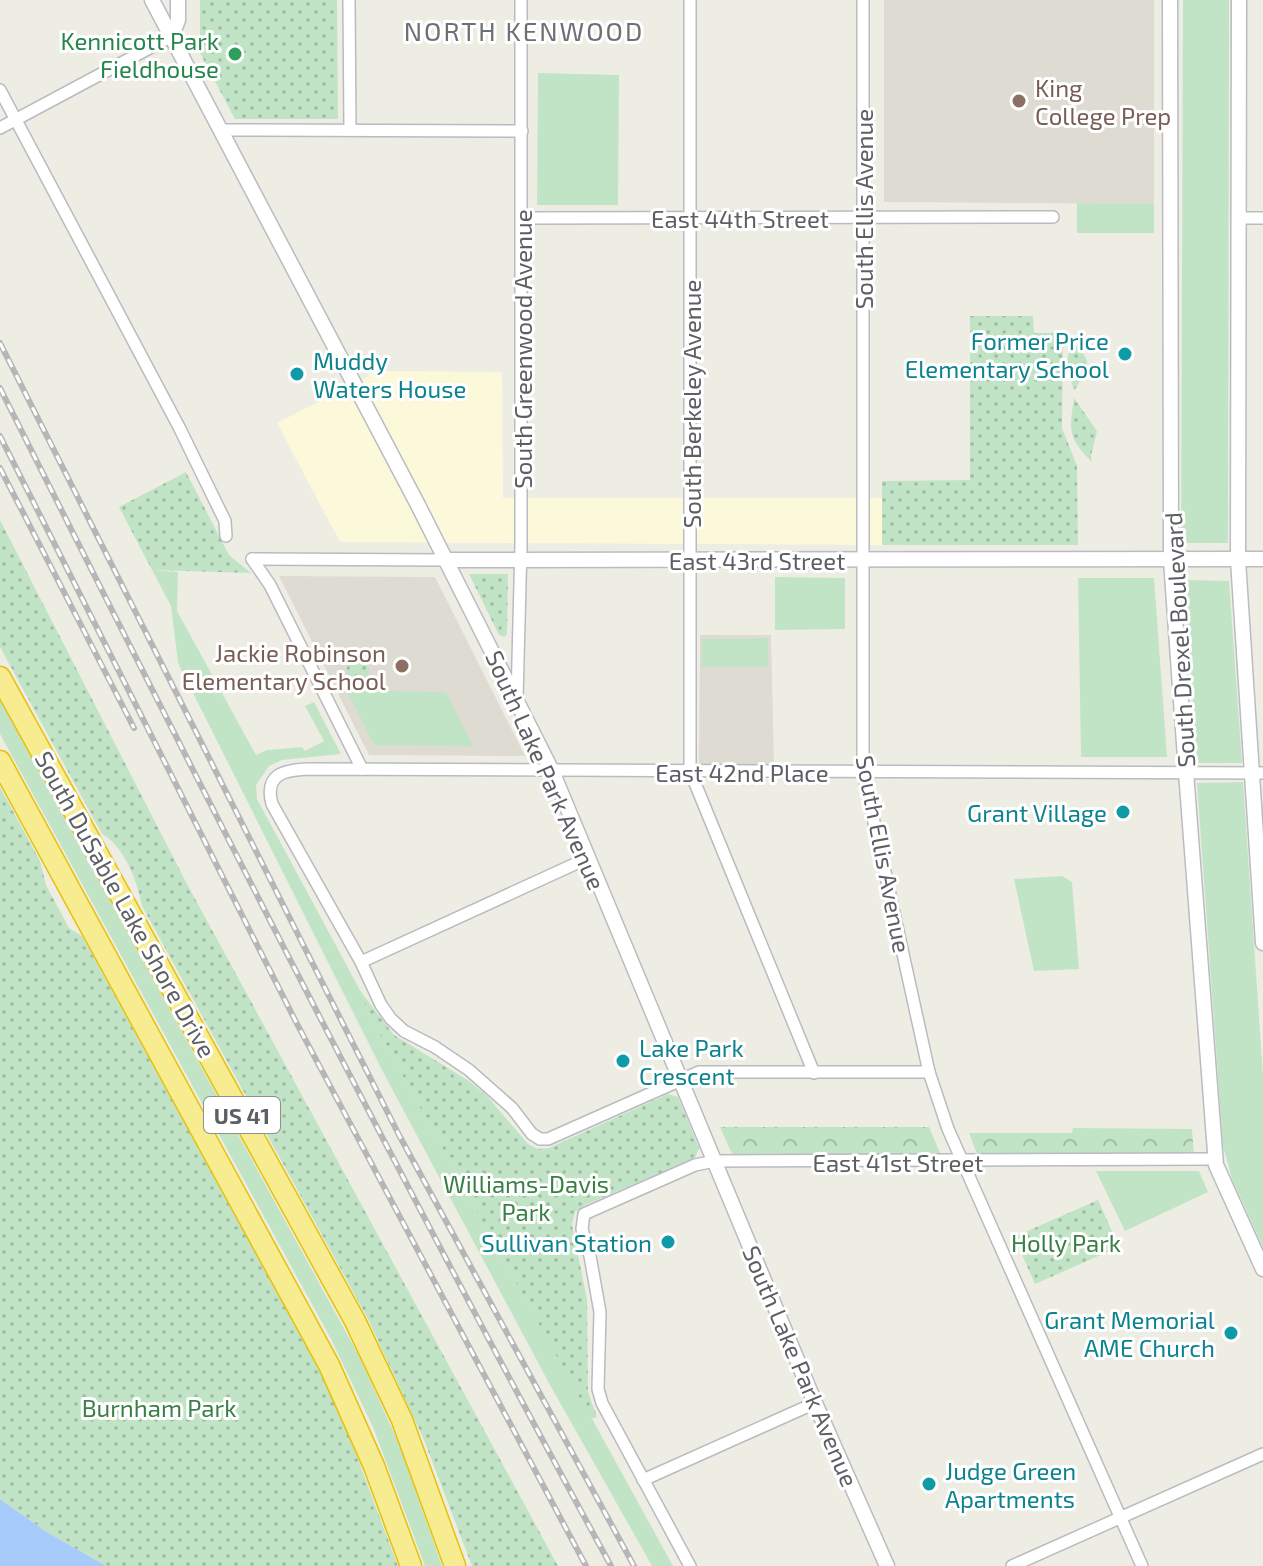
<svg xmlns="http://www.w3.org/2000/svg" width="1263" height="1566" font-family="'Exo 2',sans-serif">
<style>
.commercial{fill:#fcf9db}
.education{fill:#dedcd2}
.grass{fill:#c2e4c6}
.forest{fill:url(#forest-crowns)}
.park{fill:url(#park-dots)}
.water{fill:#a7cbfb}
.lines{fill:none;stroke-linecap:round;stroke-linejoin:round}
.street-casing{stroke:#b9bbc0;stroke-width:14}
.secondary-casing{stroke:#babcc2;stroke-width:17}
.highway-casing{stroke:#e8c00a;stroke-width:23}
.street{stroke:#fff;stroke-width:11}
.secondary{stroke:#fff;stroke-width:14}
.highway{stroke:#f8ec91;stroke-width:20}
.rail-casing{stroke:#b5b6b6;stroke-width:6}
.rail{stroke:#fff;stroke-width:3;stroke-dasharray:9;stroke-linecap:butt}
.leisure-dot{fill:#2e9e5b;stroke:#fff;stroke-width:3}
.education-dot{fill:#8d6e63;stroke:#fff;stroke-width:3}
.culture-dot{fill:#0f9aa8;stroke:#fff;stroke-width:3}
.labels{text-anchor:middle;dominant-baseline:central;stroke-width:6;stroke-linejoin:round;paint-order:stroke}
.shield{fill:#fff;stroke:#8d8f92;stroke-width:2}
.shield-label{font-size:22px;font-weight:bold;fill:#5c5f64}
.leisure-label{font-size:24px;fill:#27864d;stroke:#fff;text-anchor:end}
.education-label{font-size:24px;fill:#785e54;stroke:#fff;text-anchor:start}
.street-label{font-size:24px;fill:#5c5f64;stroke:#fff}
.culture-label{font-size:24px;fill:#0d838f;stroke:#fff;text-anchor:end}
.park-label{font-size:24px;fill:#388044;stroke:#fff}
.neighbourhood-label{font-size:26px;letter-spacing:2px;fill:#6d7076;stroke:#fff}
</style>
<defs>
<pattern id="forest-crowns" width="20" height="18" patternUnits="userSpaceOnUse" patternTransform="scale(2)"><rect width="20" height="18" fill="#c2e4c6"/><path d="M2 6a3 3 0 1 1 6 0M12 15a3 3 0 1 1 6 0" fill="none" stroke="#a1bca4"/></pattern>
<pattern id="park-dots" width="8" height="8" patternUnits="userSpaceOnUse" patternTransform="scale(2)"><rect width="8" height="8" fill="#c2e4c6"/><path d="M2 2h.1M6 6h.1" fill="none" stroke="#a1bca4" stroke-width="1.8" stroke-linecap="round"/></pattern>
</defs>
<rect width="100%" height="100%" fill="#eeede4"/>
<polygon class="commercial" points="368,371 502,372 503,498 882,498 882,545 340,542 277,423 369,376"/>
<g class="education">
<polygon points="884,0 1154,0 1154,204 884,202"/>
<polygon points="279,576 435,577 525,756 369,755"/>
<polygon points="700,635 771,635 774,766 699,765"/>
</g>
<g class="grass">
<polygon points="1183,0 1229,0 1228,543 1181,543"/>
<polygon points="538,73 619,75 618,205 537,205"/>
<polygon points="1077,203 1154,204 1154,233 1077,233"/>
<polygon points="152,570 178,572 177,611 256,755 267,750 302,747 305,751 324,741 305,706 314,702 341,754 282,760 269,766 256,785 257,799 361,992 368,1012 673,1566 652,1566 550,1385 383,1072 178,663 171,606"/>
<polygon points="775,577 845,578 845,629 775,630"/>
<polygon points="1078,578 1154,578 1167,757 1081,757"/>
<polygon points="1185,580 1229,581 1242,763 1197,763"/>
<polygon points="768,638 768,667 702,667 702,639"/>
<polygon points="346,690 446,692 473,746 374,745"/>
<polygon points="0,699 359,1356 399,1444 442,1566 425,1566 373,1427 331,1339 0,734"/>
<polygon points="1243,782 1263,1076 1263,1247 1232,1179 1223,1146 1197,783"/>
<polygon points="1062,876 1072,882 1079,969 1034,971 1014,879"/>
<polygon points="1096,1171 1199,1171 1208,1192 1125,1231"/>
</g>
<g class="forest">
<polygon points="720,1127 929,1127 941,1155 732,1154"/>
<polygon points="1073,1128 1192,1129 1194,1155 977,1154 969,1133 1072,1133"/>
</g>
<g class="park">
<polygon points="200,0 337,0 338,119 235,119 200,53"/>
<polygon points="970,316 1033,316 1034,333 1063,333 1062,428 1077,466 1078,545 882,545 882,481 970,480"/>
<path d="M1074,343c22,22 13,25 0,48 -4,-21 -14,-25 0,-48z"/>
<path d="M1074,398l23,33 -6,25 1,6c-24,-24 -23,-31 -18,-64z"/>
<polygon points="186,472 229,555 251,573 152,570 119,507"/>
<path d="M0,520l187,364 371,682h-86l-48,-126 -56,-121 -226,-413c-5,-25 -17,-59 -40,-72l-102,-187z"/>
<polygon points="469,574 508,574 507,634 504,637 499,635"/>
<polygon points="347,659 369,660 368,687 347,687"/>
<polygon points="0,787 40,861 46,885 69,928 82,936 317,1365 353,1446 398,1566 106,1566 45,1531 0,1499"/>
<polygon points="361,992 394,1035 469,1081 486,1095 528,1144 538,1149 549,1148 668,1094 678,1097 699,1148 695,1158 585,1205 575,1212 572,1225 587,1299 588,1392 597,1417 591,1419 368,1012"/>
<polygon points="1098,1200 1119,1247 1035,1284 1014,1237"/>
</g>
<polygon class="water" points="0,1499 45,1531 106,1566 0,1566"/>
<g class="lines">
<defs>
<g id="street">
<polyline points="349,0 350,130"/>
<polyline points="690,0 690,771 814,1073"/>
<polyline points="863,0 863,772 929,1072 948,1129 1142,1566"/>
<polyline points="0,90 179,427 225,521 226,536"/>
<polyline points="0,128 172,36"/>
<polyline points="222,130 522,131"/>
<polyline points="522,218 1053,217"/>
<polyline points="1240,218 1263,218"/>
<polyline points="252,559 270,585 362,769"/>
<polyline points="252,559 445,560"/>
<polyline points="517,699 521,545 521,0"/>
<polyline points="361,962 588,858"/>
<path d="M929,1072h-230l-151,67h-8l-8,-5 -20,-26 -43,-38 -34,-23 -31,-16 -13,-12 -10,-14 -20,-43 -89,-158c-8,-30 12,-34 36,-35l955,4"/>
<polyline points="643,1480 815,1403"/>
<polyline points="690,1566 602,1403 598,1389 600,1312 590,1256 582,1229 584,1214 695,1165 715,1161 1215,1159"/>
<polyline points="1012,1566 1263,1454"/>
</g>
<g id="secondary">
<polyline points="152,0 418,505 552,771 815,1403 887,1566"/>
<polyline points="1170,0 1171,560 1186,772 1216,1165 1263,1269"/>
<polyline points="1239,0 1238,560 1263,943"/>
<polyline points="172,36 178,20 178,0"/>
<polyline points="445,560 1263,559"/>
</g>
<g id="highway">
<polyline points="0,677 355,1321 402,1420 455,1566"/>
<polyline points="0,761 329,1365 374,1466 411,1566"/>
</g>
</defs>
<use href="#street" class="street-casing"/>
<use href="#secondary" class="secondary-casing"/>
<use href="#highway" class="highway-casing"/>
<use href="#street" class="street"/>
<use href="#secondary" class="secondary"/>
<use href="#highway" class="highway"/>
<defs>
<g id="rail">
<polyline points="0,343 399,1135 634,1566"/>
<path d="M0,388c199,396 399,790 611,1178"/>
<polyline points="0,436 296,1022 586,1566"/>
<polyline points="0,468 134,728"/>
</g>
</defs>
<use href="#rail" class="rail-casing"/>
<use href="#rail" class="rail"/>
</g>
<circle class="leisure-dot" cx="235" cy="54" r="8"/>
<g class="education-dot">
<circle cx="1019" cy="101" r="8"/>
<circle cx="402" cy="666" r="8"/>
</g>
<g class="culture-dot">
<circle cx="1125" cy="354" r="8"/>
<circle cx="297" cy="374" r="8"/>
<circle cx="1123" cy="812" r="8"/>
<circle cx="623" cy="1061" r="8"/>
<circle cx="668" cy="1242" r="8"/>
<circle cx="1231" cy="1333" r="8"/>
<circle cx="929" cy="1484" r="8"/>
</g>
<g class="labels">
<rect class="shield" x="204" y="1097" width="76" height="36" rx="6"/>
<g class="shield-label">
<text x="242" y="1115">US 41</text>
</g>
<g class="leisure-label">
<text x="219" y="40">Kennicott Park<tspan x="219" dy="28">Fieldhouse</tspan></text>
</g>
<g class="education-label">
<text x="1035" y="87">King<tspan x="1035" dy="28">College Prep</tspan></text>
<text x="386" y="652" text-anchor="end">Jackie Robinson<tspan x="386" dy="28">Elementary School</tspan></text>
</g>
<g class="street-label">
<text transform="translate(863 209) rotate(-90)">South Ellis Avenue</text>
<text x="740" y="218">East 44th Street</text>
<text transform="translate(522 349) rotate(-90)">South Greenwood Avenue</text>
<text transform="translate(691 404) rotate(-90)">South Berkeley Avenue</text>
<text x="757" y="560">East 43rd Street</text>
<text transform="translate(1179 640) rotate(-93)">South Drexel Boulevard</text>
<text transform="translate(546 770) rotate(66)">South Lake Park Avenue</text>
<text x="742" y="772">East 42nd Place</text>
<text transform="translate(884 854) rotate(79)">South Ellis Avenue</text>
<text transform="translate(126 904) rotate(61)">South DuSable Lake Shore Drive</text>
<text x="898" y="1162">East 41st Street</text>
<text transform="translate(801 1366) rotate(67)">South Lake Park Avenue</text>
</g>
<g class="culture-label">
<text x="1109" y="340">Former Price<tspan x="1109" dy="28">Elementary School</tspan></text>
<text x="313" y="360" text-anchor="start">Muddy<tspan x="313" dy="28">Waters House</tspan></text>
<text x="1107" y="812">Grant Village</text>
<text x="639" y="1047" text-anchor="start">Lake Park<tspan x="639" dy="28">Crescent</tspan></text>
<text x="652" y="1242">Sullivan Station</text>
<text x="1215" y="1319">Grant Memorial<tspan x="1215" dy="28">AME Church</tspan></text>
<text x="945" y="1470" text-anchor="start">Judge Green<tspan x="945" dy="28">Apartments</tspan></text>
</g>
<g class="park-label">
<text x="526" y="1183">Williams-Davis<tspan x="526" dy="28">Park</tspan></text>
<text x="1066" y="1242">Holly Park</text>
<text x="159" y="1407">Burnham Park</text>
</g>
<g class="neighbourhood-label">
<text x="524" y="30">NORTH KENWOOD</text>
</g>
</g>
</svg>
